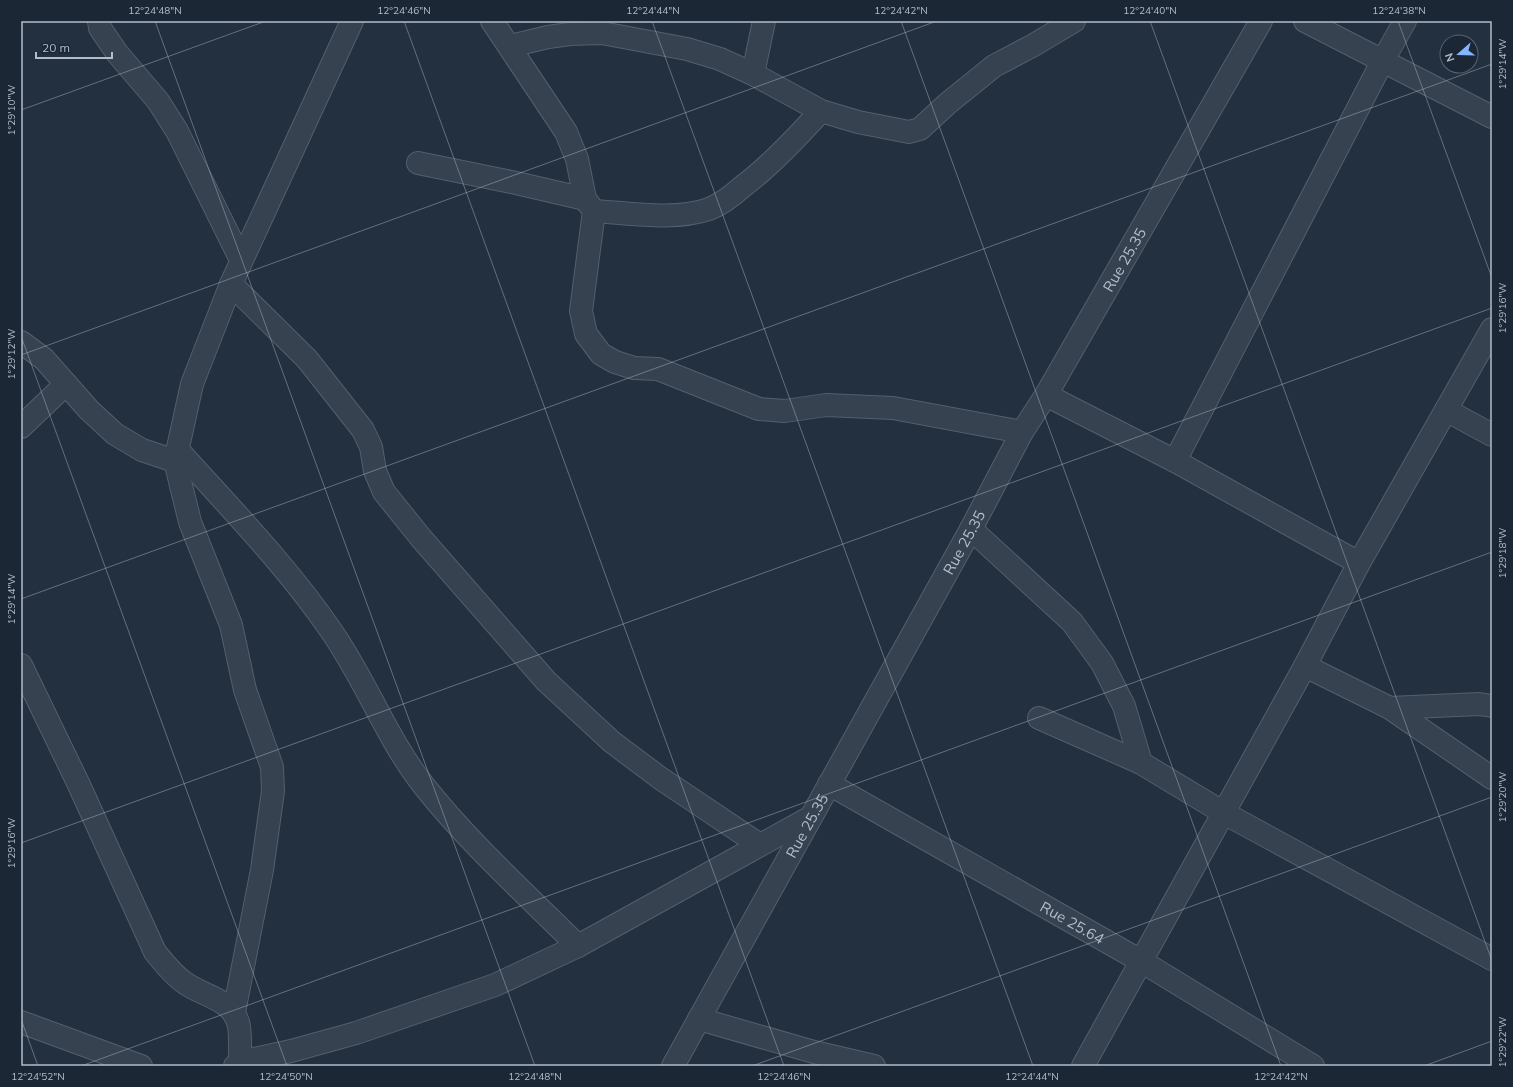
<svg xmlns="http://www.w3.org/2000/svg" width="1513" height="1087" font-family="Mulish,sans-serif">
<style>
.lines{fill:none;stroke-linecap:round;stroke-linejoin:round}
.minor-casing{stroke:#545f6e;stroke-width:24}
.minor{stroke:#364250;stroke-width:22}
.ticks{fill:none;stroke:#b3bccb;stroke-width:1;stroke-opacity:0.45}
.labels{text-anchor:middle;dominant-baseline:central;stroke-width:4;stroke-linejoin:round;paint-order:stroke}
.street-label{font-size:15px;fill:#b3bccb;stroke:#1b2735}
.neatline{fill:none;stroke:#b3bccb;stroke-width:1.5}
.ticks-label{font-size:10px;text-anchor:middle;fill:#b3bccb}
</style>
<rect width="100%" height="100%" fill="#223040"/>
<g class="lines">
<defs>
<g id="minor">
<polyline points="99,21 100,28 117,53 158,101 177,131 241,260"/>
<polyline points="492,21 566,132 577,159 585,199 594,211 581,311 586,334 601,354 615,362 634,368 658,369 759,409 785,411 826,405 893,408 1022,432"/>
<polyline points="1305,21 1492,117"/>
<polyline points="510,46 548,37 570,34 602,33 687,49 720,59 753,74 821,111 858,122 909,132 920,129 947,104 994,66 1032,46 1074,21"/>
<polyline points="753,74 764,21"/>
<polyline points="418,163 516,183 585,199"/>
<path d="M594,211c35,2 81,10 115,-2 13,-5 23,-13 33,-22 29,-22 54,-49 79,-76"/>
<polyline points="231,284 307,359 363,430 371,447 375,471 384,492 421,538 546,681 612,742 660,778 760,845"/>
<polyline points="21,342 44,359 89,410 115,434 142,450 175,461 192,384 231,284 352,21"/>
<polyline points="1046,395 1175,461 1359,563"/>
<polyline points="1446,410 1492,435"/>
<polyline points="21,427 66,384"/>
<path d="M178,450c53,59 109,116 154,182 34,49 55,107 92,154 46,58 102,108 154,160"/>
<polyline points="175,461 190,522 231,625 245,690 272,767 273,791 262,870 234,1012"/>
<polyline points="1175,461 1382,62 1405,21"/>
<polyline points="971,529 1072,622 1102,663 1124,706 1141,763"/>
<path d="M21,665l58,120 76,167c9,11 18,23 30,31 18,13 46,16 53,39 3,9 2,30 2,40l2,4"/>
<polyline points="1305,666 1390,708 1479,704 1492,706"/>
<polyline points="1390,708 1492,778"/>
<polyline points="1039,718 1141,763 1224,813 1492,959"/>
<path id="s1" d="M829,784l312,177 172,105"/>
<polyline points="699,1019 814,1052 874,1066"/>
<polyline points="21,1022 141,1066"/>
<polyline points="235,1066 240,1062 291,1051 356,1033 495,985 578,946 811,817"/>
<path id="s2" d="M673,1066l298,-537 51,-97 24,-37 215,-374"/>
<polyline points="1083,1066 1305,666 1359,563 1492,329"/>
</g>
</defs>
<use href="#minor" class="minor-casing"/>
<use href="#minor" class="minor"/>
</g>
<path class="ticks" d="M155,21l380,1045M404,21l380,1045M652,21l381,1045M901,21l380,1045M1150,21l342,940M1398,21l94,257M21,110l245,-89M21,336l266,730M21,355l916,-334M21,599l1471,-535M21,843l1471,-535M21,1019l17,47M81,1066l1411,-514M752,1066l740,-269M1424,1066l68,-25"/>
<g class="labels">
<g class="street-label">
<text stroke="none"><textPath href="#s2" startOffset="924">Rue 25.35</textPath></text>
<text stroke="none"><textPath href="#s2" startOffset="599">Rue 25.35</textPath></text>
<text stroke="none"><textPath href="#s2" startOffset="275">Rue 25.35</textPath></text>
<text stroke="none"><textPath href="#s1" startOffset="280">Rue 25.64</textPath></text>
</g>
</g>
<rect width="1513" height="1087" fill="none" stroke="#1b2735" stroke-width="44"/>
<g transform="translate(1459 54) rotate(250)"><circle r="19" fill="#1b2735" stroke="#586371"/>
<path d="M0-3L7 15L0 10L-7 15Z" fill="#83b6ff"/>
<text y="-6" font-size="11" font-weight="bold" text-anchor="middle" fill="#b3bccb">N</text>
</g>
<path d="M36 52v6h76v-6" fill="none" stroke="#b3bccb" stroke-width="2"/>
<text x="42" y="52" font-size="12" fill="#b3bccb" stroke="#1b2735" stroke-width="3" paint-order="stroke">20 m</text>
<rect x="22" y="22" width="1469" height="1043" class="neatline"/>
<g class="ticks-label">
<text x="155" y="14">12°24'48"N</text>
<text x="404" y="14">12°24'46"N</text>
<text x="653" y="14">12°24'44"N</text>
<text x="901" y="14">12°24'42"N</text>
<text x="1150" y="14">12°24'40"N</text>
<text x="1399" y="14">12°24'38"N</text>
<text transform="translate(1502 64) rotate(-90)" y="4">1°29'14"W</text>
<text transform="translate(11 110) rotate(-90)" y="4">1°29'10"W</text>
<text transform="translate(1502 308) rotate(-90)" y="4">1°29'16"W</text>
<text transform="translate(11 354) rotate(-90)" y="4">1°29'12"W</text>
<text transform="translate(1502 553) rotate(-90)" y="4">1°29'18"W</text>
<text transform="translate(11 599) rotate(-90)" y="4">1°29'14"W</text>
<text transform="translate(1502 797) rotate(-90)" y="4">1°29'20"W</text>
<text transform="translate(11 843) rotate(-90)" y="4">1°29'16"W</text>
<text transform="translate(1502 1042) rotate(-90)" y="4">1°29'22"W</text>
<text x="38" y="1080">12°24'52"N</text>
<text x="286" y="1080">12°24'50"N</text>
<text x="535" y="1080">12°24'48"N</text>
<text x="784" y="1080">12°24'46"N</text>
<text x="1032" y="1080">12°24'44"N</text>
<text x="1281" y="1080">12°24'42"N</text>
</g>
</svg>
